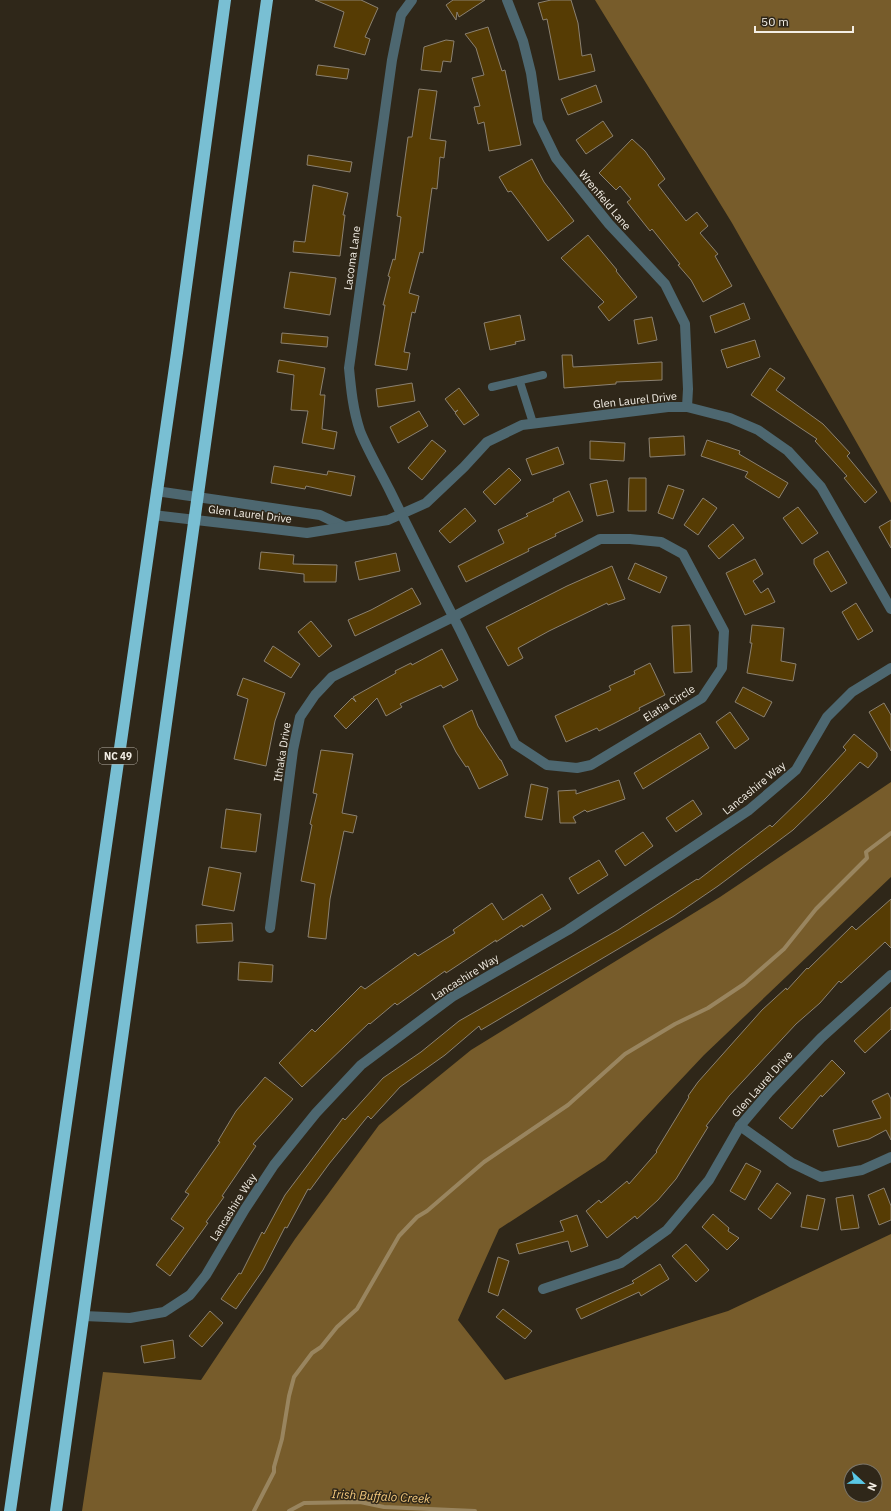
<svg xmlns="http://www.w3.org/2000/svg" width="891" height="1511" font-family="'IBM Plex Sans',sans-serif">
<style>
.forest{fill:#775c2b;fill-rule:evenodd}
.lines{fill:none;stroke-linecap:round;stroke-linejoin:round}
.stream{stroke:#99855f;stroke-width:4}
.building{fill:#563c04;stroke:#8b8171}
.lane{stroke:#4d6770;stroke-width:8}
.street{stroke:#4d6770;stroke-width:10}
.highway{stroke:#79bfd3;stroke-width:12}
.labels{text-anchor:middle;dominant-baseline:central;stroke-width:3;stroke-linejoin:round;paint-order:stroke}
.shield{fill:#2f2719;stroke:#b8b2a8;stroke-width:1}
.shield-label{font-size:10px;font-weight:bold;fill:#f3eee5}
.street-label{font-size:11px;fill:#f3eee5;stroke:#2f2719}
.water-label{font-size:12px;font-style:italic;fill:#f4c97d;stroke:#2f2719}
</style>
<rect width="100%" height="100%" fill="#2f2719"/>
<g class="forest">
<polygon points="595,0 891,0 891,503 732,223"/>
<path d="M891,782v95l-187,178 -99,105 -106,69 -41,91 47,60 223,-69 163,-77v277h-809l21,-139 98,8 94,-141 84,-114 92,-75 249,-153zM851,1471h24v24h-24z"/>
</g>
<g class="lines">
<g class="stream">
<polyline points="254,1511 274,1472 274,1467 282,1439 289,1396 294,1377 312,1353 321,1347 337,1327 357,1309 399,1236 417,1217 427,1211 484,1162 568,1105 625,1054 675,1024 708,1008 744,984 784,949 816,909 867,858 866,852 891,833"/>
<polyline points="289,1511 304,1503 360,1502 384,1507 475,1511"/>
</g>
</g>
<g class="building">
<polygon points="315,0 361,0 378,8 365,37 370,39 365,55 334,47 344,12"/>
<polygon points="453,0 485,0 459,17 457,12 456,20 446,5"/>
<polygon points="551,0 571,0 578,23 582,56 591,54 595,71 559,80 547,19 543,20 538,3"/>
<polygon points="488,27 502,71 505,70 521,145 489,151 484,122 478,124 474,107 480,106 472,78 484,75 476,48 465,34"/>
<polygon points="446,40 454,41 451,62 443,61 441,72 421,70 424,47"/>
<polygon points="318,65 349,69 347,79 316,75"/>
<polygon points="596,85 602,102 568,115 561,99"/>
<polygon points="419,89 437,91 430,139 446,141 444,158 440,157 437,189 432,188 423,253 420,252 409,293 419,296 415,313 412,312 404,352 410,353 407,370 375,365 385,305 383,305 390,277 388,276 393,259 395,260 401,217 397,216 408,137 412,137"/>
<polygon points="603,121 613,136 586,154 576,140"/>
<polygon points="632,139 645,151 665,179 658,185 686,221 697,212 708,226 700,233 718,254 715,256 732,286 703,302 691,280 678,265 680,264 652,229 650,231 627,202 631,199 620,186 616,190 599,173"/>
<polygon points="308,155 352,162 350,172 307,165"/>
<polygon points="532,159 544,182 574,221 548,241 511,191 508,192 499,177"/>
<polygon points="313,185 348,193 343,215 345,215 340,256 293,252 294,241 305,242"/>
<polygon points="588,235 617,270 616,271 637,297 609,321 598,307 604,302 561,258"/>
<polygon points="290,272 336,278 330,315 284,308"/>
<polygon points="744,303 750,319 715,333 710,316"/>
<polygon points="520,315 525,340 515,342 516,344 490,350 484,323"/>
<polygon points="652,317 657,340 638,344 634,320"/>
<polygon points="282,333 328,337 327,347 281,343"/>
<polygon points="755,340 760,357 727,368 721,350"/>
<polygon points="562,355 572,355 573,367 662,362 662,380 616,382 616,384 564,388"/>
<polygon points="279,360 325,368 320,395 325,395 322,429 337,432 334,449 302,443 308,411 291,410 294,375 277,372"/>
<polygon points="770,368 785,378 776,390 823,424 850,453 847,456 877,492 865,503 844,478 847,476 815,441 817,439 751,395"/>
<polygon points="412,383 415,401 378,407 376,389"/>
<polygon points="459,388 479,415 464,425 455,413 458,410 455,412 445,399"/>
<polygon points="419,411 428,426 398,443 390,427"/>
<polygon points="684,436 685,455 650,457 649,438"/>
<polygon points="432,440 446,451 422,480 408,468"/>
<polygon points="707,440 740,451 739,454 788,483 779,498 745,477 748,472 701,456"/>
<polygon points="590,441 625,443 624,461 590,459"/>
<polygon points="558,447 564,464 532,475 526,459"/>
<polygon points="274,466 327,475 328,471 355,476 351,496 306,486 305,489 271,483"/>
<polygon points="509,468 521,480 495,505 483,492"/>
<polygon points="629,478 646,478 646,511 628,511"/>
<polygon points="607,480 614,512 597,516 590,484"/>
<polygon points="668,485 684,490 673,519 658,513"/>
<polygon points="569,491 583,521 555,534 556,536 528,549 529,551 466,582 458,566 504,543 498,530 528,516 526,514 554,501 553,499"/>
<polygon points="703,498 717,508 698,535 684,525"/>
<polygon points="798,507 818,533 802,544 783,518"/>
<polygon points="465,508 476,521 450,543 439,531"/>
<polygon points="891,520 891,548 879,527"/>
<polygon points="733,524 744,538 719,559 708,546"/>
<polygon points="828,551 847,583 831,592 814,564 814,559"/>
<polygon points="261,552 294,555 293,564 337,565 336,582 304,582 304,574 259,569"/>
<polygon points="396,553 400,571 359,580 355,562"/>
<polygon points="755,559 763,574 753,581 761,593 768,588 775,602 745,615 726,573"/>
<polygon points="635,563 667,577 660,593 628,579"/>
<polygon points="612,566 625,599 608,605 607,603 549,631 518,648 523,658 508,666 486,627 567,586"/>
<polygon points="412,588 421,604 355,636 348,620 371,610"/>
<polygon points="856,603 873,631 858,640 842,612"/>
<polygon points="311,621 332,646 319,657 298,632"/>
<polygon points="690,625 692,672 674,673 672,626"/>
<polygon points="752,625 784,628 781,661 796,664 793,681 747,673 752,643 750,643"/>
<polygon points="273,646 300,664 291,678 264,661"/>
<polygon points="442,649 458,680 443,688 441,685 400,704 402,707 386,716 377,698 346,729 334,716 352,698 356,702 353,697 396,673 395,671 411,663 412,665"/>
<polygon points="650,663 665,695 639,708 640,710 615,723 599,731 597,728 566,742 555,716 611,690 609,686 635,674 634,671"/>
<polygon points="243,678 285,693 275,721 266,766 234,759 248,699 237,695"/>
<polygon points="743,687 772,702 764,717 735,702"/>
<polygon points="884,703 891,715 891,751 869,712"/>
<polygon points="472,710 478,726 500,760 501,760 508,775 479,789 468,766 466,767 456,752 443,726"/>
<polygon points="730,712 749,739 735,749 716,722"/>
<polygon points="700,733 709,748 643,789 634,773"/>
<polygon points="854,734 877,753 877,757 868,768 860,762 826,798 793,830 718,886 674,916 481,1030 479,1026 445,1055 400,1087 371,1119 368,1116 329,1164 310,1190 308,1189 287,1228 285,1227 263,1270 236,1309 221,1299 239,1273 241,1274 262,1232 264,1234 285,1195 343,1118 345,1120 383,1078 421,1052 459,1021 618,930 697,879 698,880 770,825 772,827 804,796 846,750 843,747"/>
<polygon points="321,750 353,754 342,813 357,816 353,833 344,831 330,899 326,939 308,937 315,884 301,881 312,825 310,824 317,794 313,793"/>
<polygon points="619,780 625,799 587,812 585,810 573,817 576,823 560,823 558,791 576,790 576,794"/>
<polygon points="531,784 548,788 542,820 525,817"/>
<polygon points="693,800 702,814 676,832 666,818"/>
<polygon points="226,809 261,814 256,852 221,848"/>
<polygon points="643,832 653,846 625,866 615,851"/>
<polygon points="599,860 608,875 578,894 569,878"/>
<polygon points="209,867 241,873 234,911 202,905"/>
<polygon points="542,894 551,909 523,927 522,925 496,942 496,940 446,973 445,971 397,1005 395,1003 370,1024 369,1023 302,1087 279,1063 312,1029 315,1032 361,986 365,989 415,953 418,956 455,933 453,930 492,903 503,920"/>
<polygon points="891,899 891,948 885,942 841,983 839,981 820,1003 796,1024 729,1096 706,1126 708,1127 676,1179 658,1200 637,1219 635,1216 607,1238 586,1211 599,1200 601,1203 627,1181 629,1184 657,1152 656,1151 689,1097 688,1096 698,1082 762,1010 786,988 787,990 807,968 808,969 852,926 856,930"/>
<polygon points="232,923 233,941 197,943 196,925"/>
<polygon points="239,962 273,965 272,982 238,980"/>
<polygon points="891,1007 891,1029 865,1053 854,1041"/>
<polygon points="832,1060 845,1073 822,1097 821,1095 792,1129 779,1118"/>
<polygon points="265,1077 293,1099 253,1144 256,1146 222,1196 224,1197 206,1222 208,1223 170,1276 156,1265 184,1228 171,1219 189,1194 185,1192 220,1142 218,1141 236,1111"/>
<polygon points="888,1093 891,1099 891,1140 886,1130 869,1139 838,1147 833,1130 881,1118 872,1101"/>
<polygon points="746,1163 761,1171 745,1200 730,1191"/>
<polygon points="777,1183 791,1193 771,1219 758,1209"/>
<polygon points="884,1188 891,1206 891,1220 879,1225 868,1195"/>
<polygon points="807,1195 825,1199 818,1230 801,1227"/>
<polygon points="853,1195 859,1228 841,1230 836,1198"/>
<polygon points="713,1214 729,1228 728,1231 739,1238 727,1250 702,1227"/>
<polygon points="577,1215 588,1246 571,1252 568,1241 519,1254 516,1244 564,1231 560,1221"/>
<polygon points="686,1244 709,1270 696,1282 672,1256"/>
<polygon points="498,1257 509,1261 498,1296 488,1292"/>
<polygon points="660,1264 669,1279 641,1296 639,1292 581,1319 576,1309 634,1283 632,1281"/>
<polygon points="503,1309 532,1331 525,1339 496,1317"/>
<polygon points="210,1311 223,1323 202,1347 189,1336"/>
<polygon points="173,1340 175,1358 144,1363 141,1346"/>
</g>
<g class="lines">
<g class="lane">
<polyline points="520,382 533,423"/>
<polyline points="492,387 543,375"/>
</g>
<g class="street">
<polyline points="507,0 523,41 531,73 538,121 556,158 609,224 665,284 685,324 688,389 687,407"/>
<polyline points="156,491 320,515 343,526"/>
<polyline points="153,515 307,533 388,520 426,503 464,467 487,442 522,425 668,407 687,407 730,418 758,430 788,451 821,487 891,609"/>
<path d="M270,928l23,-178 7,-33 15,-22 17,-18 121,-60 147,-78h30l31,3 22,12 41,77 -2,37 -20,30 -111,67 -14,3 -30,-3 -32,-21 -54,-112c-24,-47 -48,-94 -71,-141 -10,-20 -22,-40 -30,-60 -7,-21 -9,-42 -11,-63l43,-308 9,-45 11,-15"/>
<polyline points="740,1126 792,1163 821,1177 862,1170 891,1157"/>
<polyline points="543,1289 621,1263 667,1230 709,1180 740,1126 769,1092 821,1038 891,975"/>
<polyline points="84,1316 130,1318 164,1312 190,1295 206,1275 245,1209 274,1165 316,1113 361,1065 452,997 568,930 749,810 796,770 827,717 852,692 891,668"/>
</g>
<g class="highway">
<polyline points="10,1511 177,353 225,0"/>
<polyline points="56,1511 267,0"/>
</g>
</g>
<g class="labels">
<rect class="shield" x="99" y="748" width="38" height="16" rx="3"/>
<g class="shield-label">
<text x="118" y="756">NC 49</text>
</g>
<g class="street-label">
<text transform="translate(605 200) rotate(50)">Wrenfield Lane</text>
<text transform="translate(352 258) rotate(-82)">Lacoma Lane</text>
<text transform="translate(635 400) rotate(-6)">Glen Laurel Drive</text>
<text transform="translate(250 514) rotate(7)">Glen Laurel Drive</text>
<text transform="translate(669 703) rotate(-32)">Elatia Circle</text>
<text transform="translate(282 752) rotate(-81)">Ithaka Drive</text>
<text transform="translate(754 788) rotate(-39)">Lancashire Way</text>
<text transform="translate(465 977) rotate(-32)">Lancashire Way</text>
<text transform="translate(762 1084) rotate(-48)">Glen Laurel Drive</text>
<text transform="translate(233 1207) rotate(-58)">Lancashire Way</text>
</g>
<g class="water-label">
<text transform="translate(381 1496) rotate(3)">Irish Buffalo Creek</text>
</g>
</g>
<g transform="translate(863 1483) rotate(112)"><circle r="19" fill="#2f2719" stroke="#7d776b"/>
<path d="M0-3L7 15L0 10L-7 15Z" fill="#5ac8e6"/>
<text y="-6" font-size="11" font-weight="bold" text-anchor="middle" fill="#f3eee5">N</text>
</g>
<path d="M755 26v6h98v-6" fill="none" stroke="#f3eee5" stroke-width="2"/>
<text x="761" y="26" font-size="12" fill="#f3eee5" stroke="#2f2719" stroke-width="3" paint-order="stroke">50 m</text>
</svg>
